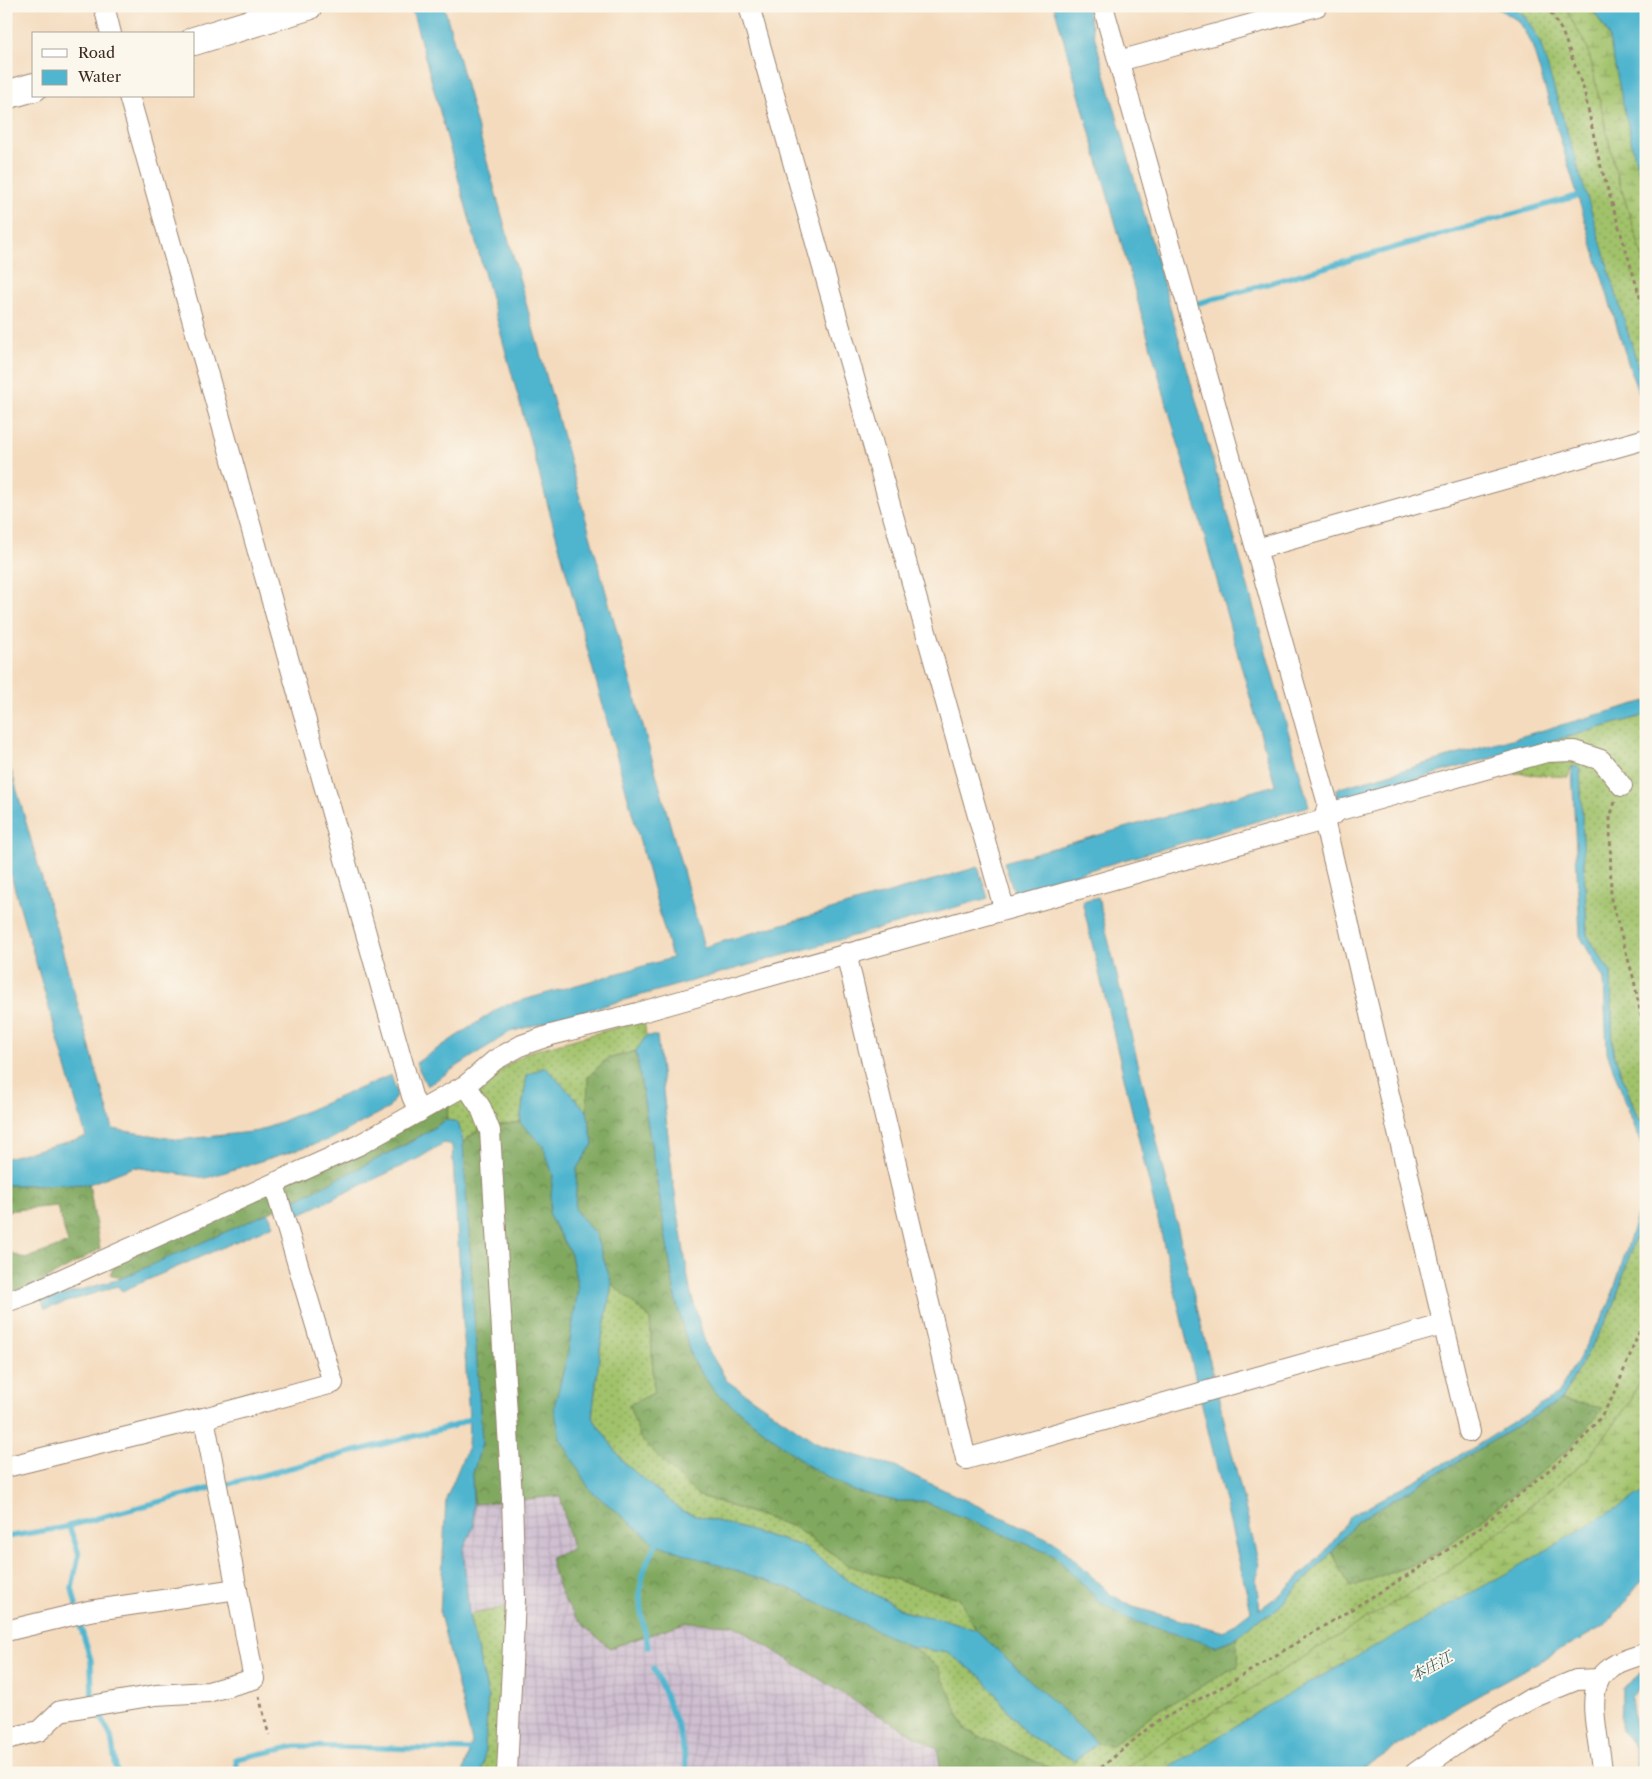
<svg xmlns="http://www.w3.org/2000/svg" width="1652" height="1779" font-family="'Libre Caslon Text','Noto Serif JP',serif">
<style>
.industrial{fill:url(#industrial-grid)}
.grass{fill:url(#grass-dots);stroke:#6e7644}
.forest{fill:url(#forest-crowns);stroke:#5e693e}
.wetland{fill:url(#wetland-marsh);stroke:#6e7644}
.water{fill:#50b5cf;stroke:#467076}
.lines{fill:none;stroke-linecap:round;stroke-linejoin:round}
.stream{stroke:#50b5cf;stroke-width:5.5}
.street-casing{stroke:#98826e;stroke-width:22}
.secondary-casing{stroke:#98826e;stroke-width:30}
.path{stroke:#98826e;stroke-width:3;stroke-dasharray:4 4;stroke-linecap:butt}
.street{stroke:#fff;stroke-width:20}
.secondary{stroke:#fff;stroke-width:28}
.labels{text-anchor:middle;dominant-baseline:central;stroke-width:4;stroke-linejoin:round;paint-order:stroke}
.water-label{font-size:15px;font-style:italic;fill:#425b5c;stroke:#fbf7ec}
</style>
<defs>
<pattern id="industrial-grid" width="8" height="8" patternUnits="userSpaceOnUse" patternTransform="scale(1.25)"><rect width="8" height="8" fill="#cebed0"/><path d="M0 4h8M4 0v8" fill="none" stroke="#b2a3b2"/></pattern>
<pattern id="grass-dots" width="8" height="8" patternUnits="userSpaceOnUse" patternTransform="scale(1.25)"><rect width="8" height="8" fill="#a1c26a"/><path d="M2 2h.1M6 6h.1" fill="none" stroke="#849e57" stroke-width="1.8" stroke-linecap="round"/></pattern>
<pattern id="forest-crowns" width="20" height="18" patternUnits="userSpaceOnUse" patternTransform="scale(1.25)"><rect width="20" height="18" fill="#80a85e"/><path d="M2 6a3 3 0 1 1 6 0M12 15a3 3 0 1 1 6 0" fill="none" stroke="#6a894d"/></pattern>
<pattern id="wetland-marsh" width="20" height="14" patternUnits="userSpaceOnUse" patternTransform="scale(1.25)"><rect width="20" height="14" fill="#a1c26a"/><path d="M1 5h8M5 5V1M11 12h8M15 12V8" fill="none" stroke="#849e57"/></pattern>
</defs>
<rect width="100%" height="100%" fill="#fbf7ec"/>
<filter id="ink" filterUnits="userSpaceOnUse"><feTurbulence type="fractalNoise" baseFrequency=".02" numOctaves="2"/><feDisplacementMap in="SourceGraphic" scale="10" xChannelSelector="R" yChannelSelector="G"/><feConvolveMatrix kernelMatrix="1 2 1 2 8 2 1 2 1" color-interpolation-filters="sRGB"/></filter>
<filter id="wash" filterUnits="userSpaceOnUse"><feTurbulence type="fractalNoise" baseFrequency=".0096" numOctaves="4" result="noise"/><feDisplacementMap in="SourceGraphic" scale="20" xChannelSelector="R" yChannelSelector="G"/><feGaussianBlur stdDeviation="1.12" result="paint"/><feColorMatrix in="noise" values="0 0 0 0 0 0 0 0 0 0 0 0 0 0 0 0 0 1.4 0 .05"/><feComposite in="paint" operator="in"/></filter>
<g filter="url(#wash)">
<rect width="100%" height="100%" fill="#f4dbbe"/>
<polygon class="industrial" points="560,1496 572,1549 610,1648 687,1622 733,1625 869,1710 937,1748 941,1771 943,1773 470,1773 479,1748 456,1608 466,1505"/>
<g class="grass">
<polygon points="1509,6 1564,6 1588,49 1615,168 1646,268 1646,392 1524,15"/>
<polygon points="1646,715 1646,1120 1638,1119 1613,1051 1611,973 1587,935 1580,769 1572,766 1568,777 1515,773 1507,754"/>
<polygon points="644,1020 646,1036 636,1051 607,1059 588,1077 587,1111 545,1067 527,1075 520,1122 481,1128 463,1142 458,1122 446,1120 450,1102 528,1052"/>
<polygon points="1646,1203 1646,1361 1631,1401 1588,1459 1465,1560 1161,1743 1118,1773 1061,1773 966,1730 938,1667 911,1647 948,1653 983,1678 1026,1734 1075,1761 1097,1743 1111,1746 1154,1713 1238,1665 1236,1638 1256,1620 1272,1614 1332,1552 1350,1587 1429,1559 1475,1525 1569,1449 1602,1408 1561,1400 1613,1308"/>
<polygon points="612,1284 650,1318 654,1393 640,1438 697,1495 794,1527 850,1566 959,1598 976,1630 943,1619 912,1614 851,1582 802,1546 682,1511 624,1463 592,1417 600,1349"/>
<polygon points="506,1607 501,1773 481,1773 484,1764 488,1695 469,1615"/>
</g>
<g class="forest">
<polygon points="636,1051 676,1301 691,1357 714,1391 807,1465 853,1491 896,1501 924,1501 1004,1534 1055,1556 1101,1603 1215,1646 1236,1638 1239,1665 1154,1713 1111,1746 1097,1743 976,1630 959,1598 850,1566 794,1527 697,1495 640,1438 629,1405 654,1393 650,1318 612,1284 595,1234 575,1210 577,1168 593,1144 587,1111 588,1077 607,1059"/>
<path d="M450,1102l-4,18c-103,64 -216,110 -326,159l-10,-5 6,-11z"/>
<path d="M520,1122l23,24 10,29 -4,41 22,38 7,35 -10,64 -14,54 182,163 52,18 56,26 67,33 27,20 28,63 95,43h-118l-2,-2 -4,-23 -68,-38 -136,-85 -46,-3 -77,26c-37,-30 -48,-41 -60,-90l22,-9 -12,-53 -86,8 -2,-27 10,-35 -19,-300 18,-14z"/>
<polygon points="89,1184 100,1249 38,1284 6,1293 6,1250 25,1259 68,1243 57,1206 6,1211 6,1185"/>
<polygon points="1561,1400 1603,1408 1569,1449 1475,1525 1429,1559 1350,1587 1332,1552 1356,1522"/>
</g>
<g class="wetland">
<polygon points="1564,6 1591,6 1608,34 1646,86 1646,268 1615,168 1588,49"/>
<polygon points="1646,1361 1646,1517 1259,1711 1162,1773 1118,1773 1161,1743 1465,1560 1588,1459 1631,1401"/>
</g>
<g class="water">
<polygon points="411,6 444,6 704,947 978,867 988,898 510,1032 427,1086 416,1063 502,1006 672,958"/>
<polygon points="1054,6 1086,6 1309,806 1014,892 1004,862 1275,785"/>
<path d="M1493,6c31,0 33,12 47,36l106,350v19l-14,-35 -101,-334 -14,-22z"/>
<polygon points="1591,6 1646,6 1646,196 1634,154 1608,34"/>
<polygon points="1646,701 1646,715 1337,801 1336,789"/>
<polygon points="6,752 113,1129 180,1140 259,1131 391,1075 397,1093 389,1108 331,1139 206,1178 134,1167 89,1184 6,1185 6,1158 86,1137 6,858"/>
<polygon points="1572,766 1580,768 1587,935 1611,973 1613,1051 1638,1119 1646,1120 1646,1157 1607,1052 1604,979 1580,936"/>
<polygon points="1098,897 1259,1565 1256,1581 1260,1609 1282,1593 1328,1549 1350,1516 1473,1448 1557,1395 1609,1305 1646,1187 1646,1203 1613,1308 1561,1400 1356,1522 1332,1552 1272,1614 1256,1620 1236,1638 1215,1646 1130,1620 1101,1603 1055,1556 924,1501 896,1501 853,1491 807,1465 714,1391 691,1357 676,1301 636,1051 646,1036 657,1036 673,1181 690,1290 706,1346 727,1381 820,1445 895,1467 1057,1543 1110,1594 1133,1607 1224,1632 1251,1611 1082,901"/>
<polygon points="545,1067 587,1111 593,1144 577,1168 575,1210 595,1234 612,1284 600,1349 592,1417 624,1463 682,1511 802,1546 851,1582 911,1614 943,1619 976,1630 1097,1743 1075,1761 1026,1734 983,1678 948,1653 911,1647 788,1588 656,1544 590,1490 560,1438 554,1407 568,1353 578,1289 571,1254 549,1216 553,1175 543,1146 520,1122 527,1075"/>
<polygon points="446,1120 458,1122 463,1142 482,1442 472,1477 474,1526 463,1549 469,1615 488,1695 484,1764 481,1773 463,1773 472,1742 440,1614 446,1499 468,1446 469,1419 452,1145 444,1143 419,1158 296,1216 291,1202 409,1143"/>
<polygon points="268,1213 274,1225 122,1291 117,1286 45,1309 42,1301 120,1279"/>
<polygon points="1646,1491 1646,1579 1639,1584 1608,1624 1461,1704 1357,1773 1162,1773 1259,1711 1516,1568"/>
<path d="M1646,1667v16l-15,14 5,37 6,4 2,35h-6c-1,-19 -2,-30 -17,-42l1,-44z"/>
</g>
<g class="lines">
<g class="stream">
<polyline points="1199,303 1577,196"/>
<polyline points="224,1485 453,1426 469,1419"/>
<polyline points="69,1526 79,1554 72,1588 76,1605"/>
<polyline points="6,1537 61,1528 211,1488"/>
<polyline points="79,1622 91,1660 92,1697"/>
<path d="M648,1647c-9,-44 -15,-61 8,-103"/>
<polyline points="654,1668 679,1730 688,1773"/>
<polyline points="100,1714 111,1737 117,1773"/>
<polyline points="238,1773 236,1759 296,1746 470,1750"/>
</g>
</g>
</g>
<g filter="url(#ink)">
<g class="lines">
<defs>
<g id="street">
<polyline points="104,6 111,34"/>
<polyline points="749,6 1004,908"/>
<polyline points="1103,6 1328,804 1324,820 1469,1432"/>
<polyline points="1119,61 1317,6"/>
<polyline points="129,96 412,1096 419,1112"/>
<polyline points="1256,549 1642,440"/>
<polyline points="846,953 966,1459 1442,1325"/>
<polyline points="466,1085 481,1108 490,1131 512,1498 515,1599 507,1773"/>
<polyline points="6,1302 31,1293 359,1145 466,1085 495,1060 522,1045 551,1035 638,1013 1324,820 1340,810 1546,752 1574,751 1601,760 1622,786"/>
<polyline points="6,1467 204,1418 333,1383 274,1184"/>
<polyline points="6,1631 89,1611 237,1589"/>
<polyline points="6,1739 39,1731 60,1711 156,1695 208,1692 254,1679 204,1418"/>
<polyline points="1415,1773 1462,1740 1532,1698 1576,1680 1599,1679"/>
<path d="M1602,1773c-1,-27 -15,-69 -3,-93 2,-5 10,-11 14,-14 9,-6 23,-9 33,-13"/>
</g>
<g id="secondary">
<polyline points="194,41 308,6"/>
<polyline points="6,95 34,87"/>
</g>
</defs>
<use href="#street" class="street-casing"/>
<use href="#secondary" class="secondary-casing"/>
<g class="path">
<polyline points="1547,6 1562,31 1584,90 1599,160 1646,317"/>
<polyline points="1615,802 1610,817 1611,899 1634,980 1646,1041"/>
<polyline points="259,1696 269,1735"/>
<polyline points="1095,1773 1153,1724 1240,1677 1431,1561 1478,1529 1572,1451 1600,1418 1614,1395 1646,1315"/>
</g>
<use href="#street" class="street"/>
<use href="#secondary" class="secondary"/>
</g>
</g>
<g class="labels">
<g class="water-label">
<text transform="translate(1431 1666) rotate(-28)">本庄江</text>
</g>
</g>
<rect width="1652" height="1779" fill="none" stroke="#fbf7ec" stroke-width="25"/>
<rect x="32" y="32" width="162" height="65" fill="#fbf7ec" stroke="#aea59a"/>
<rect x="42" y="49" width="25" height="8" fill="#ffffff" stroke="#aea59a"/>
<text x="78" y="58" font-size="15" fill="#3b2a1e">Road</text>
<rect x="42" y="70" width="25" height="15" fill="#50b5cf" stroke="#aea59a"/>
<text x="78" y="82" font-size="15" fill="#3b2a1e">Water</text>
</svg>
